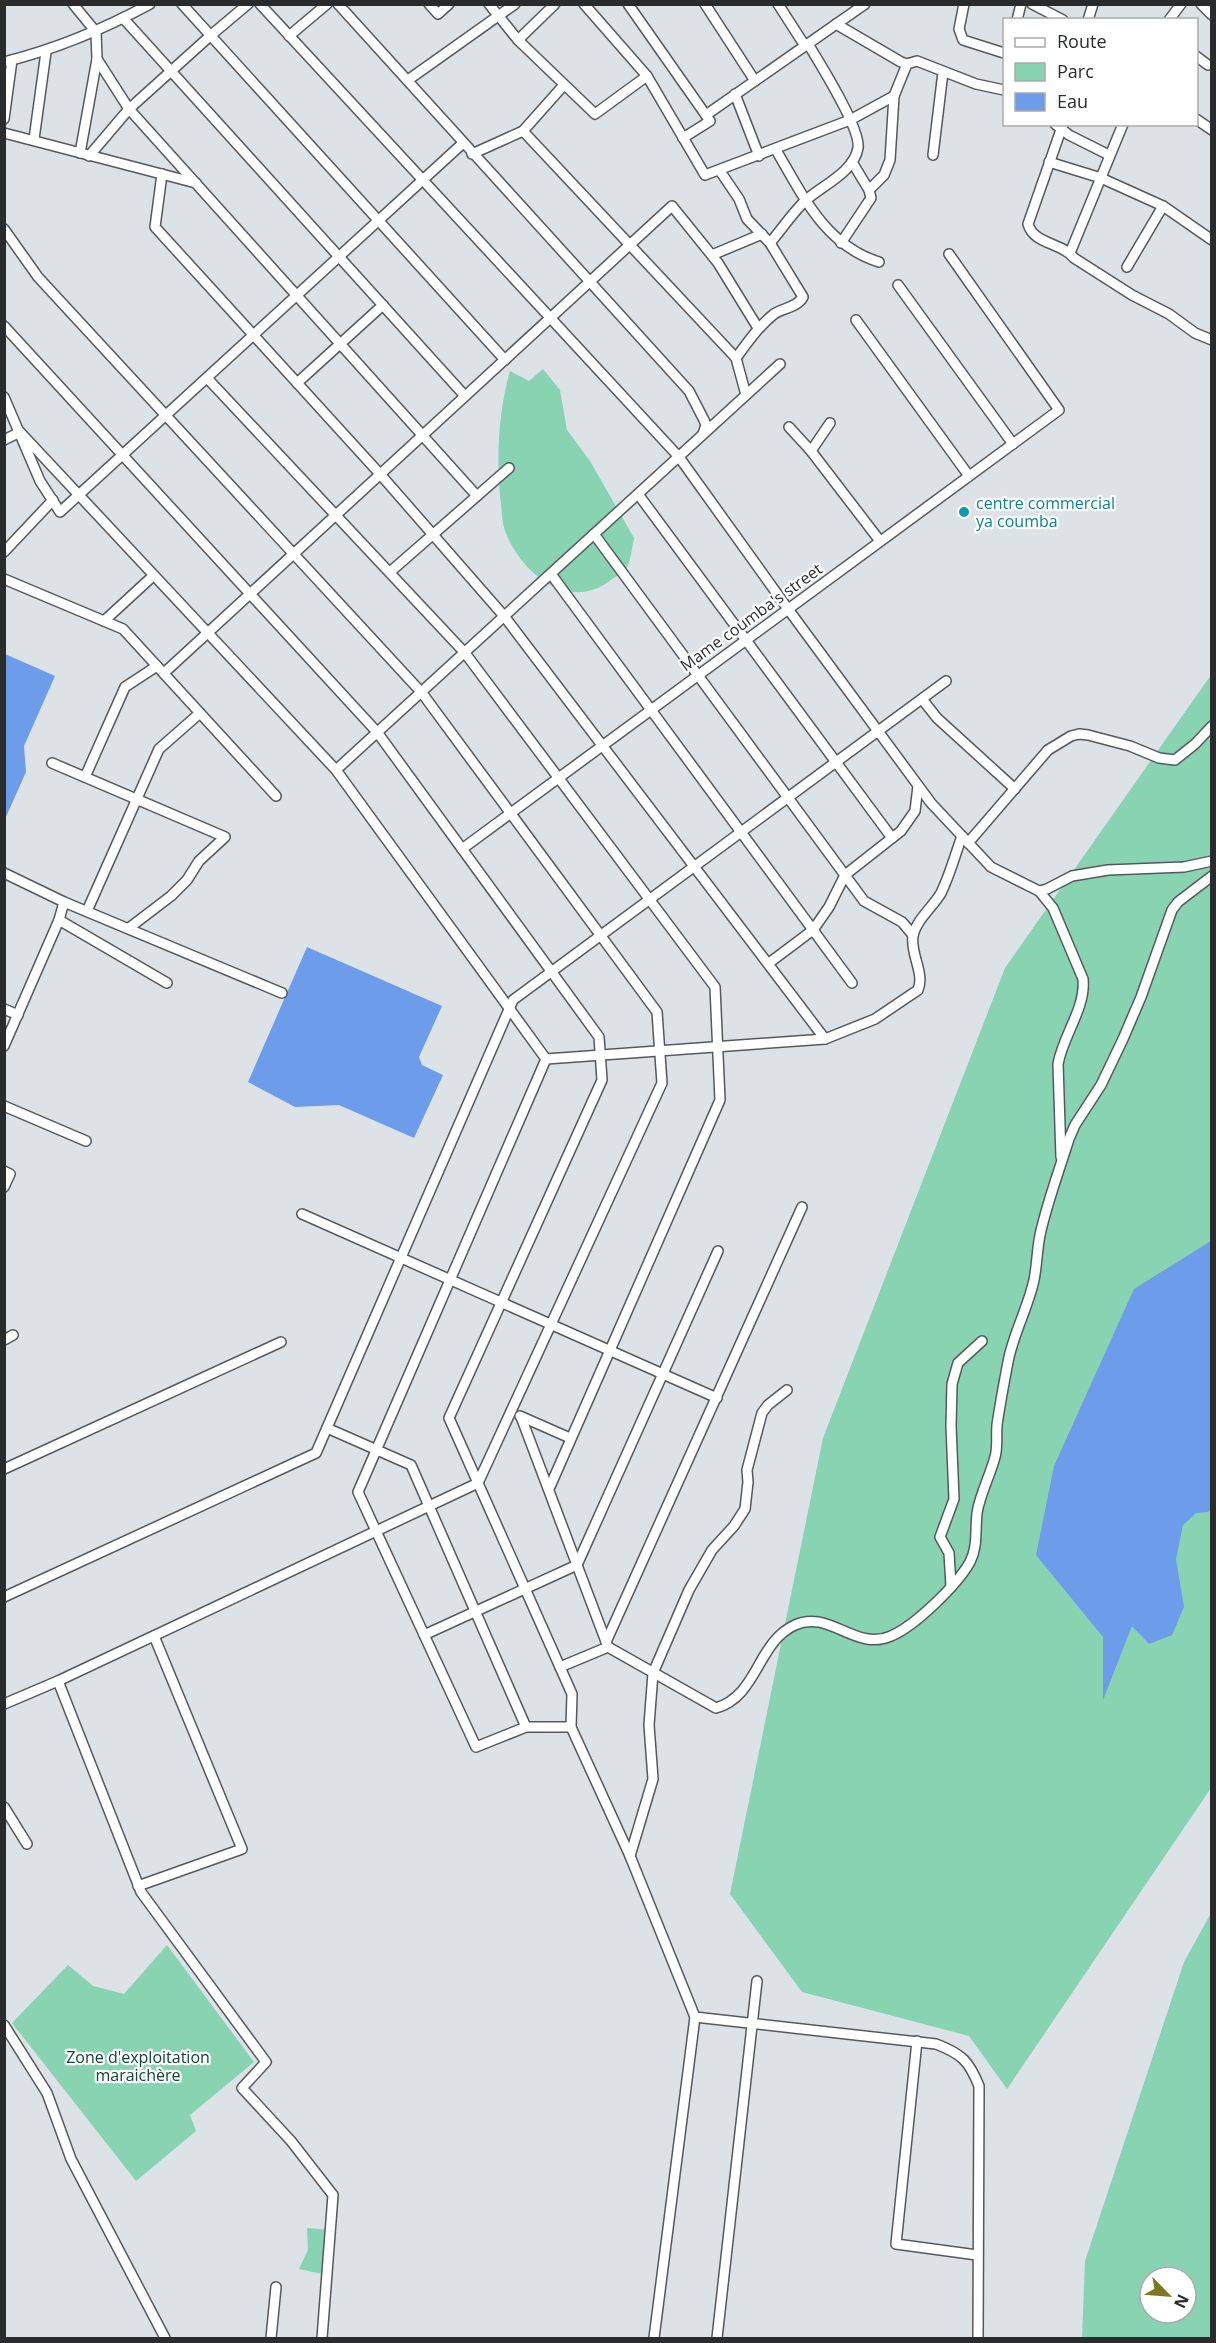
<svg xmlns="http://www.w3.org/2000/svg" width="1216" height="2343" font-family="'Open Sans',sans-serif">
<style>
.green{fill:#87d3b2;fill-rule:evenodd}
.water{fill:#6c9cea}
.lines{fill:none;stroke-linecap:round;stroke-linejoin:round}
.street-casing{stroke:#55595d;stroke-width:12}
.street{stroke:#fff;stroke-width:9}
.culture-dot{fill:#0f9aa8;stroke:#fff;stroke-width:2}
.labels{text-anchor:middle;dominant-baseline:central;stroke-width:4.5;stroke-linejoin:round;paint-order:stroke}
.culture-label{font-size:16px;fill:#0d838f;stroke:#fff;text-anchor:start}
.street-label{font-size:16px;fill:#292b2c;stroke:#fff}
.park-label{font-size:16px;fill:#114331;stroke:#fff}
</style>
<rect width="100%" height="100%" fill="#dce2e6"/>
<g class="green">
<path d="M543,369l17,21 7,40 23,31 44,77c-2,9 -3,24 -8,31 -3,4 -11,8 -15,11 -43,33 -90,-7 -106,-49 -3,-8 -3,-19 -4,-27 -5,-44 -3,-90 9,-133l19,10z"/>
<polygon points="1211,675 1211,1788 1007,2089 969,2036 802,1992 730,1894 823,1438 1005,968"/>
<path d="M1211,1913v425h-129l3,-77 99,-299zM1150,2277h36v36h-36z"/>
<polygon points="167,1945 254,2062 190,2115 196,2131 136,2181 12,2023 68,1965 93,1986 124,1994"/>
<polygon points="307,2228 331,2230 327,2275 299,2269 308,2250"/>
</g>
<g class="water">
<polygon points="5,654 55,676 24,746 26,772 5,819"/>
<polygon points="307,947 442,1006 419,1057 422,1065 443,1075 414,1138 339,1105 295,1107 248,1082"/>
<polygon points="1211,1241 1211,1509 1208,1512 1196,1513 1183,1525 1176,1559 1184,1607 1172,1635 1149,1644 1132,1626 1103,1700 1103,1637 1036,1555 1054,1466 1134,1289"/>
</g>
<g class="lines">
<defs>
<g id="street">
<polyline points="73,4 96,32 97,59 129,109 477,496"/>
<polyline points="182,4 505,360"/>
<polyline points="260,4 679,457 788,609 931,803 991,867 1039,891 1047,889 1072,876 1108,870 1184,867 1212,861"/>
<polyline points="338,4 689,391 704,420 706,425 703,434"/>
<polyline points="429,4 438,14 449,4"/>
<polyline points="489,4 518,40 595,114 647,76"/>
<polyline points="584,4 647,76 705,175 850,120 894,96"/>
<polyline points="628,4 710,121 683,138"/>
<polyline points="705,4 755,81"/>
<polyline points="778,4 805,46"/>
<polyline points="964,4 959,29 963,40 1004,53"/>
<polyline points="1032,4 1063,20"/>
<polyline points="1201,4 1212,15"/>
<polyline points="123,18 465,396"/>
<polyline points="1017,20 1021,4"/>
<polyline points="1088,20 1093,4"/>
<polyline points="1169,20 1181,4"/>
<polyline points="836,24 901,62 907,64 917,61 976,84 1004,90"/>
<polyline points="289,36 327,4"/>
<polyline points="518,40 555,4"/>
<polyline points="1196,56 1208,65"/>
<path d="M4,62c53,-13 98,-32 146,-58"/>
<polyline points="408,80 515,4"/>
<polyline points="735,94 759,156"/>
<polyline points="706,115 865,4"/>
<polyline points="4,119 12,60"/>
<polyline points="1196,119 1212,130"/>
<polyline points="1055,124 1069,135 1109,155"/>
<path d="M1063,124l-35,100c6,21 34,18 46,34l58,37 37,19 26,19 17,7"/>
<polyline points="523,131 736,358 746,395"/>
<polyline points="4,133 196,183"/>
<polyline points="34,139 46,52"/>
<path d="M776,150c27,46 49,95 103,112"/>
<polyline points="80,153 97,59"/>
<polyline points="472,154 523,131 563,86"/>
<polyline points="933,155 943,72"/>
<polyline points="89,156 129,109 210,36 248,4"/>
<polyline points="1049,162 1101,178 1163,206 1212,240"/>
<path d="M720,171l19,28 8,20 23,24 33,54c-5,10 -20,11 -29,17 -16,13 -26,28 -38,44"/>
<polyline points="162,174 155,227 380,474 504,616 825,1039"/>
<polyline points="869,190 884,175 890,160 894,96 907,64"/>
<polyline points="4,229 38,277 422,693 657,1012 662,1083 478,1483 58,1681 4,1704"/>
<path d="M770,243c12,-14 23,-31 36,-43 17,-15 48,-28 52,-52 3,-19 -39,-86 -50,-104"/>
<polyline points="841,243 871,198 869,190 852,162"/>
<polyline points="1070,253 1123,124"/>
<polyline points="712,255 762,234"/>
<polyline points="1127,267 1163,206"/>
<polyline points="898,285 1013,444"/>
<polyline points="856,320 969,476"/>
<path d="M4,326l373,406 222,305 3,43 -153,338 123,276 -1,33 59,129 65,161 241,27c26,10 33,17 43,42l-1,252"/>
<polyline points="207,378 465,653 715,987 720,1100 549,1489"/>
<polyline points="297,383 383,305"/>
<polyline points="4,397 40,481 60,512 462,144"/>
<polyline points="789,427 811,451 880,541"/>
<polyline points="4,440 20,432 336,770 546,1059"/>
<polyline points="811,451 830,423"/>
<polyline points="638,494 892,838"/>
<polyline points="594,534 864,901 902,922 913,935"/>
<polyline points="4,552 53,500"/>
<polyline points="390,572 509,468"/>
<polyline points="551,574 852,983"/>
<polyline points="4,579 123,629 276,796"/>
<polyline points="104,621 153,576"/>
<polyline points="164,673 672,206 718,263 758,328"/>
<polyline points="922,699 937,718 1015,789"/>
<polyline points="52,763 225,837 199,861 187,880 171,896 129,928"/>
<polyline points="336,770 780,364"/>
<polyline points="85,777 125,687 157,666"/>
<polyline points="968,843 1048,750 1071,736 1079,734 1088,735 1130,746 1159,758 1175,760 1195,744 1212,726"/>
<polyline points="462,849 1059,410 949,254"/>
<polyline points="4,873 64,902 282,993"/>
<path d="M1039,891l14,17 30,71c3,29 -20,56 -25,85l3,93"/>
<polyline points="87,911 159,749 200,713"/>
<polyline points="59,920 167,983"/>
<polyline points="769,963 813,930 829,907 845,875 901,831 915,811 918,786"/>
<polyline points="4,1009 18,1015"/>
<polyline points="4,1046 59,920 64,902"/>
<polyline points="546,1059 358,1492 476,1747 526,1727 571,1727"/>
<path d="M546,1059l279,-20 50,-20 43,-29c7,-17 -8,-36 -5,-54 3,-16 20,-29 28,-43 9,-18 14,-38 21,-57"/>
<polyline points="4,1106 86,1141"/>
<polyline points="4,1171 10,1174 4,1187"/>
<polyline points="302,1214 717,1398"/>
<polyline points="4,1340 13,1335"/>
<polyline points="520,1416 570,1438"/>
<path d="M521,1417l87,230 108,61c42,-12 41,-66 79,-83 34,-16 61,27 96,11 24,-10 66,-51 79,-74 8,-16 5,-31 7,-49 3,-19 13,-37 18,-56 3,-10 1,-21 2,-32 3,-21 7,-42 11,-63 5,-28 20,-54 26,-82 3,-15 3,-30 6,-45 7,-32 19,-64 29,-96l6,-14 26,-40 22,-46 18,-42 31,-87 6,-8 34,-26"/>
<polyline points="327,1428 411,1465 526,1727"/>
<polyline points="4,1469 281,1342"/>
<polyline points="951,1586 949,1553 940,1537 954,1499 951,1426 952,1384 958,1363 982,1341"/>
<polyline points="4,1597 316,1453 513,1000 946,681"/>
<polyline points="424,1635 577,1565 718,1251"/>
<polyline points="606,1642 802,1207"/>
<polyline points="560,1667 608,1647"/>
<polyline points="58,1681 141,1892 266,2062 242,2088 291,2141 333,2195 322,2338"/>
<polyline points="4,1807 27,1844"/>
<polyline points="630,1856 653,1779 649,1725 653,1673 689,1590 712,1550 734,1526 745,1509 748,1482 747,1470 762,1413 768,1405 787,1390"/>
<polyline points="138,1886 242,1849 154,1636"/>
<polyline points="4,2025 47,2093 71,2159 165,2338"/>
<polyline points="917,2041 896,2244 977,2255"/>
<polyline points="271,2338 276,2287"/>
<polyline points="654,2338 695,2017"/>
<polyline points="717,2338 757,1981"/>
</g>
</defs>
<use href="#street" class="street-casing"/>
<use href="#street" class="street"/>
</g>
<circle class="culture-dot" cx="964" cy="512" r="6"/>
<g class="labels">
<g class="culture-label">
<text x="976" y="503">centre commercial<tspan x="976" dy="18">ya coumba</tspan></text>
</g>
<g class="street-label">
<text transform="translate(751 617) rotate(-36)">Mame coumba's street</text>
</g>
<g class="park-label">
<text x="138" y="2057">Zone d'exploitation<tspan x="138" dy="18">maraichère</tspan></text>
</g>
</g>
<rect width="1216" height="2343" fill="none" stroke="#292b2c" stroke-width="12"/>
<rect x="1003" y="18" width="195" height="108" fill="#ffffff" stroke="#a9aaab" stroke-width="1.5"/>
<rect x="1015" y="38" width="30" height="9" fill="#ffffff" stroke="#a9aaab" stroke-width="1.5"/>
<text x="1057" y="48" font-size="18" fill="#292b2c">Route</text>
<rect x="1015" y="63" width="30" height="18" fill="#87d3b2" stroke="#a9aaab" stroke-width="1.5"/>
<text x="1057" y="78" font-size="18" fill="#292b2c">Parc</text>
<rect x="1015" y="93" width="30" height="18" fill="#6c9cea" stroke="#a9aaab" stroke-width="1.5"/>
<text x="1057" y="108" font-size="18" fill="#292b2c">Eau</text>
<g transform="translate(1168 2295) rotate(115)"><circle r="28" fill="#ffffff" stroke="#a9aaab" stroke-width="1.5"/>
<path d="M0-4.5L10 22L0 15L-10 22Z" fill="#7c781d"/>
<text y="-9" font-size="16" font-weight="bold" text-anchor="middle" fill="#292b2c">N</text>
</g>
</svg>
